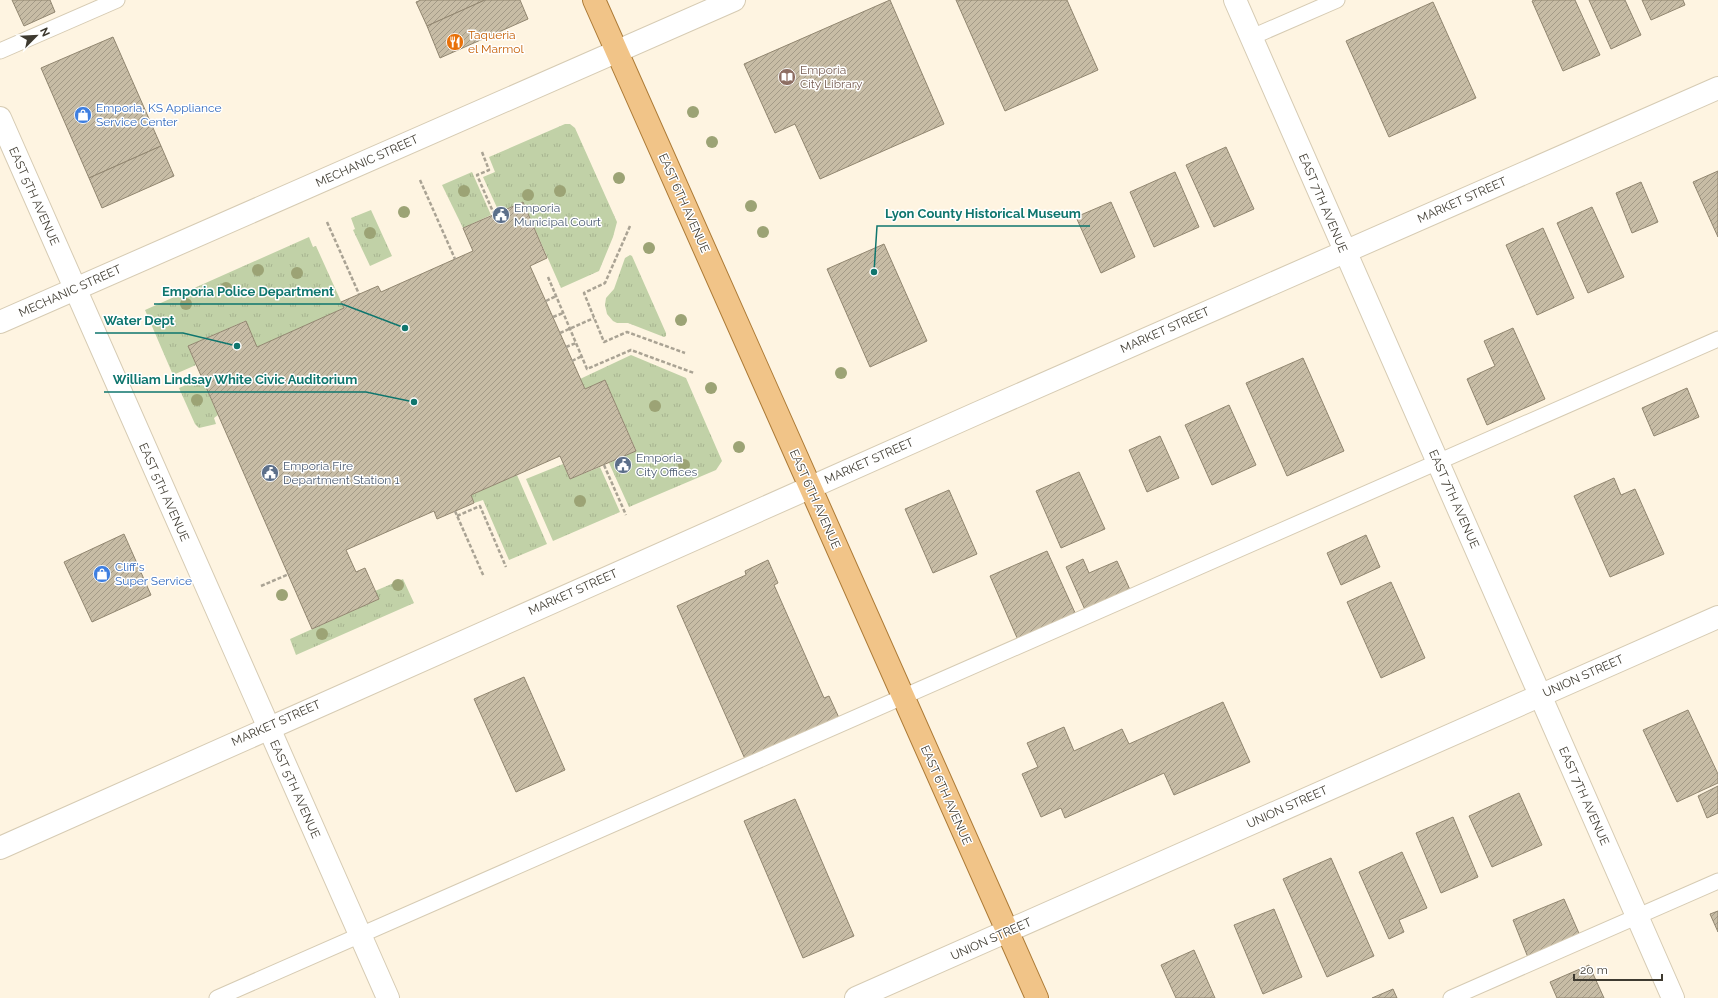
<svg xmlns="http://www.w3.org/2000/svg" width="1718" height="998" font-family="Raleway,sans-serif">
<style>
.grass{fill:url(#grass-tufts)}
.building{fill:url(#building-hatch);stroke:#918670}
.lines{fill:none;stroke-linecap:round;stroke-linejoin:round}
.lane-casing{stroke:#d6cbb3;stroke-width:17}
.street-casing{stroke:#d6cbb3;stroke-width:24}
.secondary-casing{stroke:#d6cbb3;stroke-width:24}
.primary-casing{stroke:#ac7a35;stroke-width:24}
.path{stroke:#aaa394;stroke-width:2.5;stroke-dasharray:4 2;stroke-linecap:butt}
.lane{stroke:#fff;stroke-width:15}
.street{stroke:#fff;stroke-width:22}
.secondary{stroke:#fff;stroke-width:22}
.primary{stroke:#f1c488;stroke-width:22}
.tree{fill:#9ca375}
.labels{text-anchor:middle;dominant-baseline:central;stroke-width:3;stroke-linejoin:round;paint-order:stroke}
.food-label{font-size:12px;fill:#c56008;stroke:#fff;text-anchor:start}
.education-label{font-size:12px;fill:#785e54;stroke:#fff;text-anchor:start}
.shop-label{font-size:12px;fill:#366cbe;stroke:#fff;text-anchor:start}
.street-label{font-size:12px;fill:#3e3a30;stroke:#fff}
.service-label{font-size:12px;fill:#4e5e75;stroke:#fff;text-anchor:start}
.leader{fill:none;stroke:#0f766e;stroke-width:1.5}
.callout-dot{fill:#0f766e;stroke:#fff;stroke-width:1.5}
.callout-label{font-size:13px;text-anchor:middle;font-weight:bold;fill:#0f766e;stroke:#fff;stroke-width:3;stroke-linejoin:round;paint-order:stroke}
</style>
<defs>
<pattern id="grass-tufts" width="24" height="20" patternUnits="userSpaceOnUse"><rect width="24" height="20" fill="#c1d1a7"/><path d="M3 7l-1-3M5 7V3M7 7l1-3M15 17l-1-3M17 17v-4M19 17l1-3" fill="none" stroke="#a7b490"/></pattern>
<pattern id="building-hatch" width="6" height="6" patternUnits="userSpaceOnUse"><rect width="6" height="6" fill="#c7bca5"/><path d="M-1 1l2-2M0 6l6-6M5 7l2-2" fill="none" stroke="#a39a87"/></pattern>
</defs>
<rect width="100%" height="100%" fill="#fef4e1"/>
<g class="grass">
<polygon points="565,124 570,124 575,128 617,222 613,237 599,271 561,288 523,202 499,212 483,177 495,172 489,157"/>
<polygon points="472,172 491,215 463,228 442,185"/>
<polygon points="371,210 392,256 370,266 353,230 355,229 351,218"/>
<polygon points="309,237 313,247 316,246 344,308 257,347 245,321 188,346 196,365 173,375 145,310"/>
<polygon points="630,255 632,256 666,333 666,336 664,337 628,323 617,323 613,321 607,314 605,305 606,298 614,289 625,258"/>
<polygon points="631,355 686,378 722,461 716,470 629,507 609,463 636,450 605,380 585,389 580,379"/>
<polygon points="202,378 218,415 214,418 216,424 199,428 195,424 179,388"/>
<polygon points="563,464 570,479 600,467 620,512 553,541 526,479"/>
<polygon points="517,475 547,544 509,560 483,500 474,503 471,495"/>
<polygon points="403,579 414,603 296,655 290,639 379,599 375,591"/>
</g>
<g class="building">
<polygon points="12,0 50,0 55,12 24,26"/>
<polygon points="421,0 485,0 427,26 416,2"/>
<polygon points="485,0 520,0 528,19 440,58 427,26"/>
<polygon points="890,0 944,124 820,179 795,124 775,133 744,64"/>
<polygon points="956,0 1067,0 1098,70 1005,111"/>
<polygon points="1534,0 1575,0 1600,55 1563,71 1532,1"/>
<polygon points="1589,0 1625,0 1641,35 1611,49"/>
<polygon points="1642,0 1683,0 1685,5 1651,20"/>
<polygon points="1433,2 1476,98 1389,137 1346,41"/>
<polygon points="113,37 161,146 89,178 41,68"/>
<polygon points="161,146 174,176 102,208 89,178"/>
<polygon points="1226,147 1254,209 1214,227 1186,165"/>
<polygon points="1718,171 1718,237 1693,182"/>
<polygon points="1175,172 1199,227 1154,247 1130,192"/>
<polygon points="1641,182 1658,222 1632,233 1616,193"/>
<polygon points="523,202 547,258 530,266 585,389 605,380 636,451 570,479 560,456 471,495 474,503 437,519 434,511 346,550 356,572 365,568 379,599 312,629 188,346 246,321 257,347 344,308 341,302 378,286 381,292 473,251 463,228"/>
<polygon points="1111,202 1135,257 1101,273 1076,217"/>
<polygon points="1592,207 1624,277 1588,293 1557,223"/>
<polygon points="1543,228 1574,298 1537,315 1506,245"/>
<polygon points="884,244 927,341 870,367 827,269"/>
<polygon points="1513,328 1545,399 1487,425 1467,379 1495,366 1484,341"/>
<polygon points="1303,358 1344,451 1287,476 1246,383"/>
<polygon points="1687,388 1699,417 1654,436 1642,408"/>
<polygon points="1229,405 1256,465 1212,485 1185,425"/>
<polygon points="1160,436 1179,478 1147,492 1129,450"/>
<polygon points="1079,472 1105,529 1061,548 1036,491"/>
<polygon points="1614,478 1621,495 1635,489 1664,554 1610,577 1574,496"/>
<polygon points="949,490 977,554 933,573 905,509"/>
<polygon points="124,534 151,595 92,622 64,562"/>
<polygon points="1366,535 1380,567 1341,585 1327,553"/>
<polygon points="1047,551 1076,615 1018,640 990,576"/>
<polygon points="1083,559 1089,573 1117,561 1131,592 1086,612 1066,567"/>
<polygon points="768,560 778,583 774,585 824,698 829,696 840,720 745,759 677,606 746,575 745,571"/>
<polygon points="1391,582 1425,658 1381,678 1347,602"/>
<polygon points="524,677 565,770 516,792 474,699"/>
<polygon points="1223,702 1250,762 1174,795 1164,773 1065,818 1061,808 1041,817 1022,774 1038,767 1027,743 1064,727 1074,751 1122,729 1129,744"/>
<polygon points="1688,710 1718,774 1718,783 1677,802 1643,730"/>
<polygon points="1718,786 1718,813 1707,818 1698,796"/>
<polygon points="1519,793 1542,845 1492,867 1469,816"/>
<polygon points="795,799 854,936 803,958 744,821"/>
<polygon points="1453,817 1478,877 1441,893 1416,833"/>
<polygon points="1402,852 1427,908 1399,920 1404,932 1389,939 1359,872"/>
<polygon points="1331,858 1374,956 1327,977 1283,879"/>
<polygon points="1564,899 1581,938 1529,960 1513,920"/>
<polygon points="1274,909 1302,977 1263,994 1234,925"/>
<polygon points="1718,911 1718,932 1710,914"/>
<polygon points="1194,950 1215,998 1176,998 1161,965"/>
<polygon points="1589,965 1604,998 1557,998 1550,982"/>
<polygon points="1393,989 1397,998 1372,998"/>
</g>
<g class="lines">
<defs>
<g id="lane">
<polyline points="1252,37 1337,0"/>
<polyline points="0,51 117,0"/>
<polyline points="217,998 1718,339"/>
<polyline points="1451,998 1718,881"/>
</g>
<g id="street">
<polyline points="1235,0 1673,998"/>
<polyline points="0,118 388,998"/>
<path d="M0,848c570,-258 1145,-508 1718,-760"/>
<polyline points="856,998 1718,617"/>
</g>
<polyline id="secondary" points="0,322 734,0"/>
<polyline id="primary" points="594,0 1037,998"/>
</defs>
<use href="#lane" class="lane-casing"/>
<use href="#street" class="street-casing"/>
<use href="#secondary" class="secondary-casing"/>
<use href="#primary" class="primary-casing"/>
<g class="path">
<polyline points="482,152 489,170 477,175 494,214"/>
<polyline points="420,180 455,259"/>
<polyline points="327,222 359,294"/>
<polyline points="630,226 605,283 584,293 604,342 627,332 685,353"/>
<polyline points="548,277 587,369 631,350 694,373"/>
<polyline points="546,301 556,296"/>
<polyline points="553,317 563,313"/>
<polyline points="560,333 594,318"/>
<polyline points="566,347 576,343"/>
<polyline points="572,361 582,356"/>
<polyline points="604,465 626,515"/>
<polyline points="455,511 484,577"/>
<polyline points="457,516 480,506 506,567"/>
<polyline points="261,586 289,574"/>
</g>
<use href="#lane" class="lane"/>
<use href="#street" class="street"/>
<use href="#secondary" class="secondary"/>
<use href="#primary" class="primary"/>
</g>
<g class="tree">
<circle cx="693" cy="112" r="6"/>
<circle cx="712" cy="142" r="6"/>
<circle cx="619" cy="178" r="6"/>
<circle cx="464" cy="191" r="6"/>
<circle cx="560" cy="191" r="6"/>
<circle cx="528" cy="195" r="6"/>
<circle cx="751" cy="206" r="6"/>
<circle cx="404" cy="212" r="6"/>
<circle cx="763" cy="232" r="6"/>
<circle cx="370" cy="233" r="6"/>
<circle cx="649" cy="248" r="6"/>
<circle cx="258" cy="270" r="6"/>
<circle cx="297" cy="273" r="6"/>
<circle cx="226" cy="288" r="6"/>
<circle cx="186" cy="304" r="6"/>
<circle cx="681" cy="320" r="6"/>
<circle cx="841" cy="373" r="6"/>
<circle cx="711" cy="388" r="6"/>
<circle cx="197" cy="400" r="6"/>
<circle cx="655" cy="406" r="6"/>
<circle cx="739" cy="447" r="6"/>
<circle cx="684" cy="465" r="6"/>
<circle cx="580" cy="501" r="6"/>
<circle cx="398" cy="585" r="6"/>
<circle cx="282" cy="595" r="6"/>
<circle cx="322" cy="634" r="6"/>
</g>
<defs>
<symbol id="restaurant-disc" viewBox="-11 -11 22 22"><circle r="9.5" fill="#e8710a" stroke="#fff"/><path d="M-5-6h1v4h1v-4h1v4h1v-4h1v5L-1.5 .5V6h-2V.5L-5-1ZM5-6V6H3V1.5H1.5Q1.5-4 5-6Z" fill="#fff"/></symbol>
<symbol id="library-disc" viewBox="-11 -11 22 22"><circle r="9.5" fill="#8d6e63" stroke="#fff"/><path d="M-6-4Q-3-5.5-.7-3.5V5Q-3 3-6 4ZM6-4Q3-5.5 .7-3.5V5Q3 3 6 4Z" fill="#fff"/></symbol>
<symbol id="shop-disc" viewBox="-11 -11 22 22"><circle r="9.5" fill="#3f7fe0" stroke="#fff"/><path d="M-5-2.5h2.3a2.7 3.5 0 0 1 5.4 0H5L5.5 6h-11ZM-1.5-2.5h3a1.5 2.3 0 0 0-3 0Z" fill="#fff"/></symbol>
<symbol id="civic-disc" viewBox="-11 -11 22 22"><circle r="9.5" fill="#5c6f8a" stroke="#fff"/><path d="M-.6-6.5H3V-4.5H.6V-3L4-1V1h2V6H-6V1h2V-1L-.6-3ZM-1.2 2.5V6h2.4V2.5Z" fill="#fff"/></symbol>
</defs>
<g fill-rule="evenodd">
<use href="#restaurant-disc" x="445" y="32" width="20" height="20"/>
<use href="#library-disc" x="777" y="67" width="20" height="20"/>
<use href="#shop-disc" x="73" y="105" width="20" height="20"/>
<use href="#civic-disc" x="491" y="205" width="20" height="20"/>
<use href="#civic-disc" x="613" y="455" width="20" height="20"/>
<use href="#civic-disc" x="260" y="463" width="20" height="20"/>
<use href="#shop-disc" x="92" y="564" width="20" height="20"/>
</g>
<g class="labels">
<g class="food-label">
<text x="468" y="35">Taqueria<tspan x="468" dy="14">el Marmol</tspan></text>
</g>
<g class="education-label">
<text x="800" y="70">Emporia<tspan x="800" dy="14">City Library</tspan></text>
</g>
<g class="shop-label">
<text x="96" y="108">Emporia, KS Appliance<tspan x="96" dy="14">Service Center</tspan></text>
<text x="115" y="567">Cliff's<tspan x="115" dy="14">Super Service</tspan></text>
</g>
<g class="street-label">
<text transform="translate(367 161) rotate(-24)">MECHANIC STREET</text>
<text transform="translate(34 196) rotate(66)">EAST 5TH AVENUE</text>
<text transform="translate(1462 200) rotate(-24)">MARKET STREET</text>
<text transform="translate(684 203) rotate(66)">EAST 6TH AVENUE</text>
<text transform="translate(1323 203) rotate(67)">EAST 7TH AVENUE</text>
<text transform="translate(70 291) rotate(-24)">MECHANIC STREET</text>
<text transform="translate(1165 330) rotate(-24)">MARKET STREET</text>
<text transform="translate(869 461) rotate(-24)">MARKET STREET</text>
<text transform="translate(164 492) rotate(66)">EAST 5TH AVENUE</text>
<text transform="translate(815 499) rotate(66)">EAST 6TH AVENUE</text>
<text transform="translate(1454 499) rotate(66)">EAST 7TH AVENUE</text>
<text transform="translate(573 592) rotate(-24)">MARKET STREET</text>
<text transform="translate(1583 676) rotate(-24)">UNION STREET</text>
<text transform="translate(276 723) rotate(-24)">MARKET STREET</text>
<text transform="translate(295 789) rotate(66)">EAST 5TH AVENUE</text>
<text transform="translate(946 795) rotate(66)">EAST 6TH AVENUE</text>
<text transform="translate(1584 796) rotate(66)">EAST 7TH AVENUE</text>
<text transform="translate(1287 807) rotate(-24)">UNION STREET</text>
<text transform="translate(991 939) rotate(-24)">UNION STREET</text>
</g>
<g class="service-label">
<text x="514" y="208">Emporia<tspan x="514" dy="14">Municipal Court</tspan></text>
<text x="636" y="458">Emporia<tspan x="636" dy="14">City Offices</tspan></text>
<text x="283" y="466">Emporia Fire<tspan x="283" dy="14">Department Station 1</tspan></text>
</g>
</g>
<path class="leader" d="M874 272L877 226H1090M405 328L342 304H154M237 346L183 333H95M414 402L366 392H104"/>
<g class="callout-dot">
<circle cx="874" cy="272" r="4"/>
<circle cx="405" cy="328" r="4"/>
<circle cx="237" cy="346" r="4"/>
<circle cx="414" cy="402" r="4"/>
</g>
<g class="callout-label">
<text x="983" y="218">Lyon County Historical Museum</text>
<text x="248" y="296">Emporia Police Department</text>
<text x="139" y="325">Water Dept</text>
<text x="235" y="384">William Lindsay White Civic Auditorium</text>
</g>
<g transform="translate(36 36) rotate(66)" stroke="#ffffff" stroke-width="3" paint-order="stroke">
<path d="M0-3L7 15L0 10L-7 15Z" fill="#3e3a30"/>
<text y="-6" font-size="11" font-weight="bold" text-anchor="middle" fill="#3e3a30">N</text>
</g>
<path d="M1574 974v6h88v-6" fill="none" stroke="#3e3a30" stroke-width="2"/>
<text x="1580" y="974" font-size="12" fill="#3e3a30" stroke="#ffffff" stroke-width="3" paint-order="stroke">20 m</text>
</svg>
